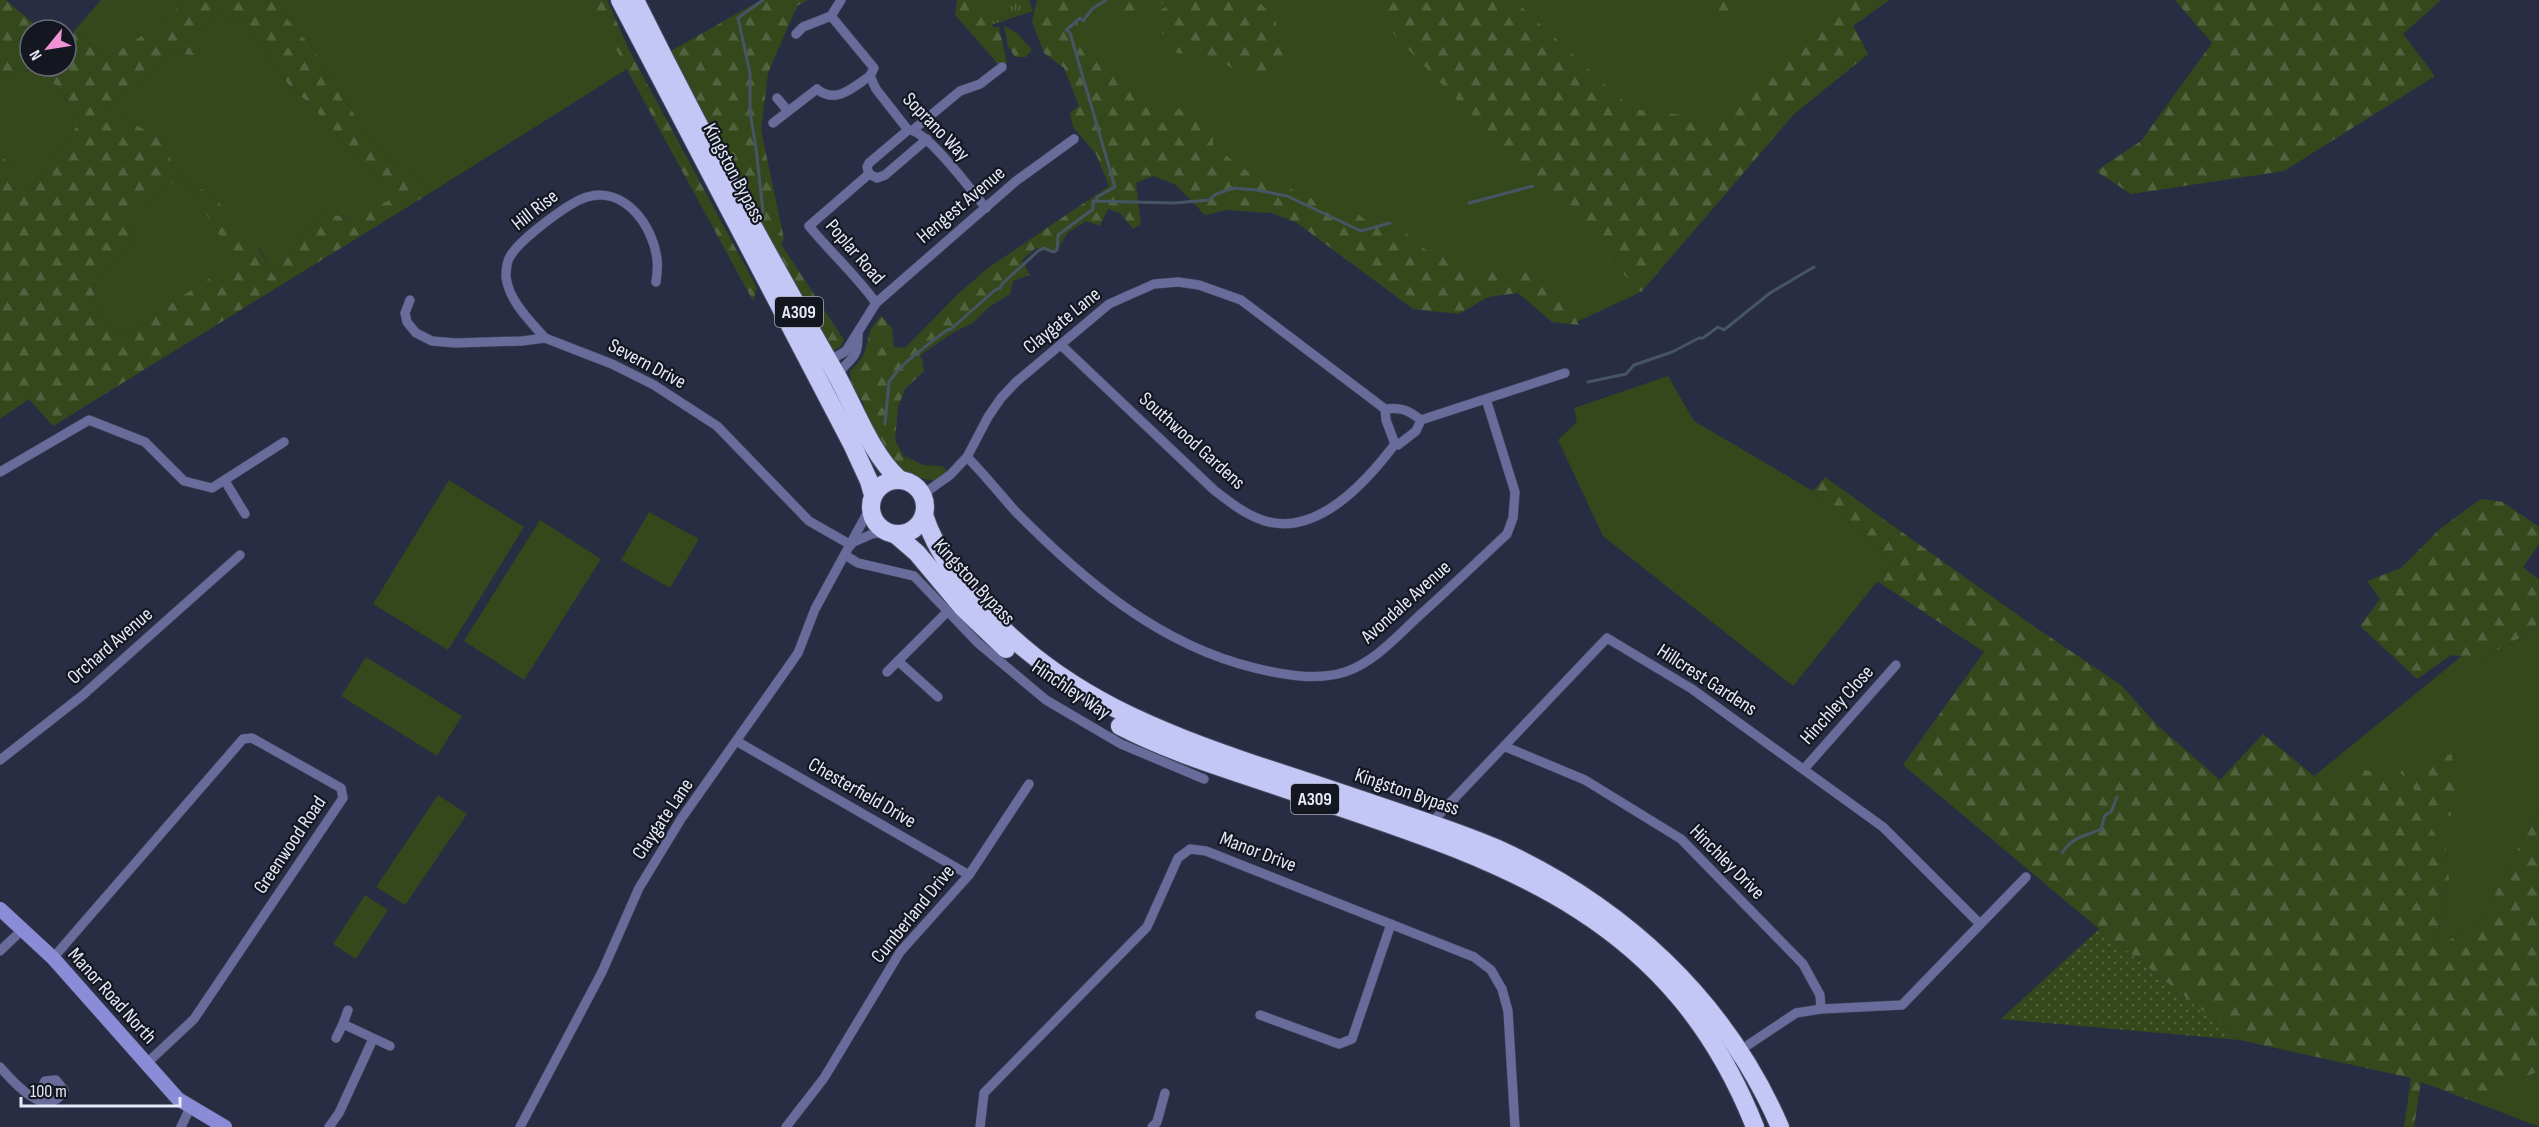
<svg xmlns="http://www.w3.org/2000/svg" width="2539" height="1127" font-family="'Sofia Sans Condensed',sans-serif">
<style>
.grass{fill:#34481c}
.forest{fill:url(#forest-firs);fill-rule:evenodd}
.park{fill:url(#park-tufts)}
.garden{fill:url(#garden-dots)}
.lines{fill:none;stroke-linecap:round;stroke-linejoin:round}
.stream{stroke:#465564;stroke-width:3}
.street-casing{stroke:#464b60;stroke-width:10}
.secondary-casing{stroke:#464b60;stroke-width:15}
.highway-casing{stroke:#464b60;stroke-width:20}
.street{stroke:#696b9a;stroke-width:9}
.secondary{stroke:#8b8cd7;stroke-width:14}
.highway{stroke:#c4c7f5;stroke-width:18}
.labels{text-anchor:middle;dominant-baseline:central;stroke-width:4.5;stroke-linejoin:round;paint-order:stroke}
.shield{fill:#141620;stroke:#a6aab7;stroke-width:1.5}
.shield-label{font-size:18px;font-weight:bold;fill:#e5e9f8}
.street-label{font-size:20px;fill:#e5e9f8;stroke:#141620}
</style>
<defs>
<pattern id="forest-firs" width="22" height="20" patternUnits="userSpaceOnUse" patternTransform="scale(1.5)"><rect width="22" height="20" fill="#34481c"/><path d="M5 1l3.5 6h-7zM16 11l3.5 6h-7z" fill="#51623e"/></pattern>
<pattern id="park-tufts" width="24" height="20" patternUnits="userSpaceOnUse" patternTransform="scale(1.5)"><rect width="24" height="20" fill="#34481c"/><path d="M3 7l-1-3M5 7V3M7 7l1-3M15 17l-1-3M17 17v-4M19 17l1-3" fill="none" stroke="#51623e"/></pattern>
<pattern id="garden-dots" width="8" height="8" patternUnits="userSpaceOnUse" patternTransform="scale(1.5)"><rect width="8" height="8" fill="#34481c"/><path d="M2 2h.1M6 6h.1" fill="none" stroke="#51623e" stroke-width="1.8" stroke-linecap="round"/></pattern>
</defs>
<rect width="100%" height="100%" fill="#282d43"/>
<g class="grass">
<polygon points="101,0 184,0 166,21 106,58 74,31"/>
<polygon points="271,0 592,0 627,69 430,193 364,130 315,51"/>
<polygon points="1055,0 1855,0 1853,26 1868,54 1794,114 1641,292 1572,324 1530,279 1427,309 1286,194 1224,198 1078,40"/>
<polygon points="215,14 245,22 291,88 309,103 395,199 355,217 319,214 273,275 259,247 250,252 218,201 175,170 162,139 107,109 174,53 198,56 203,32"/>
<polygon points="43,68 81,121 30,187 0,154 0,81 3,74"/>
<polygon points="178,179 199,203 237,261 124,334 99,320 93,286 130,246 136,211"/>
<polygon points="1668,376 1694,421 1813,491 1892,563 1793,686 1603,536 1558,440 1577,422 1574,408"/>
<polygon points="905,456 923,465 942,466 947,471 937,481 914,477 899,468 907,462"/>
<polygon points="449,480 524,527 448,650 373,604"/>
<polygon points="649,512 699,539 670,588 621,560"/>
<polygon points="540,520 601,559 524,680 464,641"/>
<polygon points="2539,619 2539,808 2482,920 2435,949 2449,879 2446,848 2380,772 2366,771 2326,786 2314,776 2462,656 2480,659 2533,631"/>
<polygon points="366,657 462,716 437,756 341,696"/>
<polygon points="438,795 467,814 405,905 376,887"/>
<polygon points="365,895 388,910 356,959 333,944"/>
<polygon points="2539,1071 2539,1127 2493,1109 2498,1081 2521,1079"/>
</g>
<g class="forest">
<path d="M0,0h6l35,30h-11v36h36v-15l4,3 4,-23 32,27 60,-37 18,-21h87l44,51 49,79 66,63 -377,233 -24,-27 -29,20v-265l30,33 51,-66 -38,-53 -40,6 -3,7zM215,14l30,8 46,66 18,15 85,95 -39,19 -36,-3 -46,61 -15,-28 -8,4 -32,-50 -43,-31 -13,-31 -55,-30 67,-56 24,3 5,-24zM178,179l21,24 37,58 -112,73 -25,-14 -6,-34 37,-40 6,-35z"/>
<polygon points="592,0 607,0 629,50 757,288 753,301 619,55"/>
<polygon points="761,0 808,0 797,6 768,73 761,130 784,239 781,244 844,340 840,347 834,350 827,346 669,52"/>
<polygon points="957,0 982,0 993,27 999,27 1007,63 998,64 955,15"/>
<path d="M1037,0h35l6,24 -4,5 2,7 9,4 28,32 47,34 36,5 17,23v12l34,25 42,17 52,25 12,-3 16,13 29,3 29,25 21,-6 18,27 48,-7 49,33 16,27 -27,-3 -34,-29 -30,4 -29,17 -46,-5 -116,-86 -25,-10 -46,-3 -21,5 -29,-30 -23,-9 -17,7 5,41 -8,5 -13,-16 -12,-4 -8,17 -14,-5 -19,12 -11,20 -20,-5 -14,12 8,15 -17,6 -3,13 -21,13 -16,16 -19,9 -35,24 3,2 2,13 -19,18 -7,18 -3,33 12,22 -8,6 -11,-11 -21,-38 -4,-17 -12,-19 -1,-12c6,-6 13,-12 15,-20 6,-18 2,-19 16,-35l11,12 2,19 11,1 54,-55 29,-25 121,-82 -13,-32 -23,-27 -3,-14 9,-7 -15,-38 -20,-15 -12,-31z"/>
<polygon points="1125,0 1169,0 1123,24 1116,20"/>
<path d="M1178,0h27l5,7 3,-7h43l19,16 4,28 10,12 -3,13 -33,15c-19,-16 -49,-38 -74,-30l-9,-5 -3,-13 -16,-9 6,-15z"/>
<polygon points="1361,0 1514,0 1632,109 1692,116 1716,125 1850,0 1889,0 1853,26 1868,54 1794,114 1641,292"/>
<polygon points="1704,0 1745,0 1717,17"/>
<polygon points="2175,0 2441,0 2403,34 2435,76 2284,171 2131,194 2096,171 2141,141 2212,43"/>
<polygon points="1004,26 1017,33 1032,50 1026,57 1015,57 1008,46"/>
<polygon points="1825,477 2029,623 2121,685 2158,726 2220,780 2263,734 2326,786 2347,768 2380,772 2401,791 2446,848 2449,879 2435,949 2482,920 2539,808 2539,1071 2521,1079 2499,1082 2493,1109 2421,1082 2414,1127 2404,1127 2411,1078 2240,1040 2099,929 1903,765 1984,652 1877,581 1892,563 1813,491"/>
<polygon points="2481,499 2503,502 2539,527 2539,544 2523,567 2539,580 2539,619 2533,631 2480,659 2451,655 2417,679 2360,626 2380,599 2367,581 2401,568 2441,528"/>
<polygon points="2452,754 2455,787 2451,816 2433,813 2400,772 2410,765"/>
</g>
<polygon class="park" points="982,0 1029,0 1033,11 991,25"/>
<polygon class="garden" points="2099,929 2240,1040 2001,1019"/>
<g class="lines">
<g class="stream">
<polyline points="1096,201 1097,197 1115,187 1070,33 1066,30 1080,18 1083,21 1092,9 1106,0"/>
<polyline points="1469,203 1533,186"/>
<polyline points="763,212 756,148 750,112 750,73 738,18 763,0"/>
<polyline points="1588,382 1626,374 1634,365 1672,352 1699,338 1703,338 1718,327 1724,330 1770,293 1814,267"/>
<path d="M885,424l4,-42c14,-21 39,-37 58,-52l4,-1 44,-39 5,-2 2,-4 36,-33 6,-3 9,4 4,-2 1,-15 35,-26v-8l81,2 35,-3 7,-6 18,-6 22,2 31,6 74,35 29,-8"/>
<path d="M2062,853c12,-18 23,-16 39,-24l4,-14 6,-3 6,-15"/>
</g>
<defs>
<g id="street">
<polyline points="831,16 841,0"/>
<polyline points="796,34 803,27 831,16 874,68 870,76"/>
<polyline points="777,98 788,111"/>
<path d="M773,123l44,-34c19,16 36,-2 53,-13l6,13 32,41c18,-2 65,63 78,78"/>
<polyline points="913,130 960,91 980,84 1002,67"/>
<polyline points="869,174 867,167 869,163 908,130"/>
<polyline points="410,300 405,313 407,322 416,333 432,341 456,343 522,341 545,338 612,364 654,385 717,426 809,521 851,545"/>
<polyline points="876,303 1016,181 1074,139"/>
<path d="M545,338c-15,-17 -36,-37 -39,-61 0,-6 1,-17 5,-22 10,-16 58,-53 76,-58 38,-11 66,29 70,62 1,7 0,16 -1,23"/>
<path d="M1061,345l153,145c17,13 34,27 55,32 51,12 98,-41 126,-78"/>
<path d="M827,362l19,-11 30,-48c-21,-29 -45,-50 -67,-77l60,-52 8,4 8,-3 42,-36"/>
<path d="M838,377c3,-10 9,-12 15,-20 5,-6 5,-16 5,-24"/>
<path d="M1421,420c-13,-10 -20,-13 -36,-11l1,11 9,24 3,1 18,-14 5,-11 144,-47"/>
<path d="M967,457c17,17 32,36 48,54 68,69 144,134 240,157 29,7 61,13 90,4 30,-10 53,-37 76,-58 29,-26 57,-53 86,-80l6,-16 2,-26 -29,-93"/>
<polyline points="0,472 89,420 145,442 184,481 212,488 284,442"/>
<polyline points="225,481 245,514"/>
<polyline points="922,495 950,475 967,457 988,417 1001,398 1016,382 1109,304 1154,284 1178,282 1199,285 1241,300 1385,409"/>
<polyline points="854,542 872,534 886,531"/>
<polyline points="845,555 858,563 914,576 978,643 1046,700 1121,744 1204,779"/>
<polyline points="898,661 938,697"/>
<polyline points="887,672 948,611"/>
<polyline points="738,742 969,875"/>
<polyline points="1506,747 1585,780 1681,839 1803,964 1820,995 1821,1009"/>
<polyline points="0,760 83,695 240,555"/>
<polyline points="1804,769 1896,665"/>
<polyline points="1431,823 1607,638 1692,689 1883,827 1979,923"/>
<polyline points="0,951 23,929"/>
<polyline points="53,958 243,739 252,738 341,788 343,798 194,1019 146,1064"/>
<polyline points="1260,1015 1339,1044 1352,1039 1391,924"/>
<polyline points="343,1024 348,1010"/>
<polyline points="336,1038 343,1024 390,1046"/>
<path d="M0,1067c13,15 48,55 64,23l-8,-10 -11,1 -9,18"/>
<polyline points="1728,1069 1733,1055 1796,1013 1821,1009 1902,1005 2026,877"/>
<polyline points="181,1127 190,1108"/>
<polyline points="329,1127 339,1113 373,1039"/>
<polyline points="520,1127 602,972 639,888 681,819 798,653 815,609 870,508"/>
<polyline points="786,1127 824,1078 900,952 969,875 1029,784"/>
<polyline points="980,1127 984,1093 1147,927 1178,858 1190,849 1206,851 1474,957 1491,970 1502,989 1508,1011 1515,1127"/>
<polyline points="1152,1127 1157,1122 1165,1093"/>
</g>
<polyline id="secondary" points="0,909 53,958 178,1099 225,1127"/>
<g id="highway">
<polyline points="620,0 852,444 869,481 873,495"/>
<path d="M635,0c63,127 130,251 201,374 18,32 36,82 63,105"/>
<circle cx="898" cy="507" r="27"/>
<path d="M924,515c13,39 38,71 65,100 76,81 168,116 270,151 47,15 94,31 141,47 32,11 66,22 98,36 125,57 227,151 282,278"/>
<polyline points="895,534 917,553 963,608 1006,649"/>
<path d="M1120,726c50,26 104,42 157,60 208,71 389,116 478,341"/>
</g>
</defs>
<use href="#street" class="street-casing"/>
<use href="#secondary" class="secondary-casing"/>
<use href="#highway" class="highway-casing"/>
<use href="#street" class="street"/>
<use href="#secondary" class="secondary"/>
<use href="#highway" class="highway"/>
</g>
<g class="labels">
<g class="shield">
<rect x="775" y="297" width="48" height="30" rx="4.5"/>
<rect x="1291" y="784" width="48" height="30" rx="4.5"/>
</g>
<g class="shield-label">
<text x="799" y="312">A309</text>
<text x="1315" y="799">A309</text>
</g>
<g class="street-label">
<text transform="translate(936 127) rotate(46)">Soprano Way</text>
<text transform="translate(734 173) rotate(62)">Kingston Bypass</text>
<text transform="translate(961 205) rotate(-40)">Hengest Avenue</text>
<text transform="translate(535 210) rotate(-38)">Hill Rise</text>
<text transform="translate(855 252) rotate(49)">Poplar Road</text>
<text transform="translate(1062 321) rotate(-39)">Claygate Lane</text>
<text transform="translate(647 364) rotate(28)">Severn Drive</text>
<text transform="translate(1192 441) rotate(42)">Southwood Gardens</text>
<text transform="translate(974 582) rotate(47)">Kingston Bypass</text>
<text transform="translate(1406 602) rotate(-42)">Avondale Avenue</text>
<text transform="translate(110 646) rotate(-41)">Orchard Avenue</text>
<text transform="translate(1707 680) rotate(33)">Hillcrest Gardens</text>
<text transform="translate(1071 690) rotate(34)">Hinchley Way</text>
<text transform="translate(1837 705) rotate(-48)">Hinchley Close</text>
<text transform="translate(1407 792) rotate(19)">Kingston Bypass</text>
<text transform="translate(862 793) rotate(30)">Chesterfield Drive</text>
<text transform="translate(663 819) rotate(-56)">Claygate Lane</text>
<text transform="translate(290 845) rotate(-56)">Greenwood Road</text>
<text transform="translate(1258 852) rotate(21)">Manor Drive</text>
<text transform="translate(1727 862) rotate(45)">Hinchley Drive</text>
<text transform="translate(913 914) rotate(-51)">Cumberland Drive</text>
<text transform="translate(112 996) rotate(48)">Manor Road North</text>
</g>
</g>
<g transform="translate(48 48) rotate(240)"><circle r="28" fill="#141620" stroke="#686a76" stroke-width="1.5"/>
<path d="M0-4.5L10 22L0 15L-10 22Z" fill="#f391d5"/>
<text y="-9" font-size="16" font-weight="bold" text-anchor="middle" fill="#e5e9f8">N</text>
</g>
<path d="M21 1097v9h159v-9" fill="none" stroke="#e5e9f8" stroke-width="3"/>
<text x="30" y="1097" font-size="18" fill="#e5e9f8" stroke="#141620" stroke-width="4.5" paint-order="stroke">100 m</text>
</svg>
